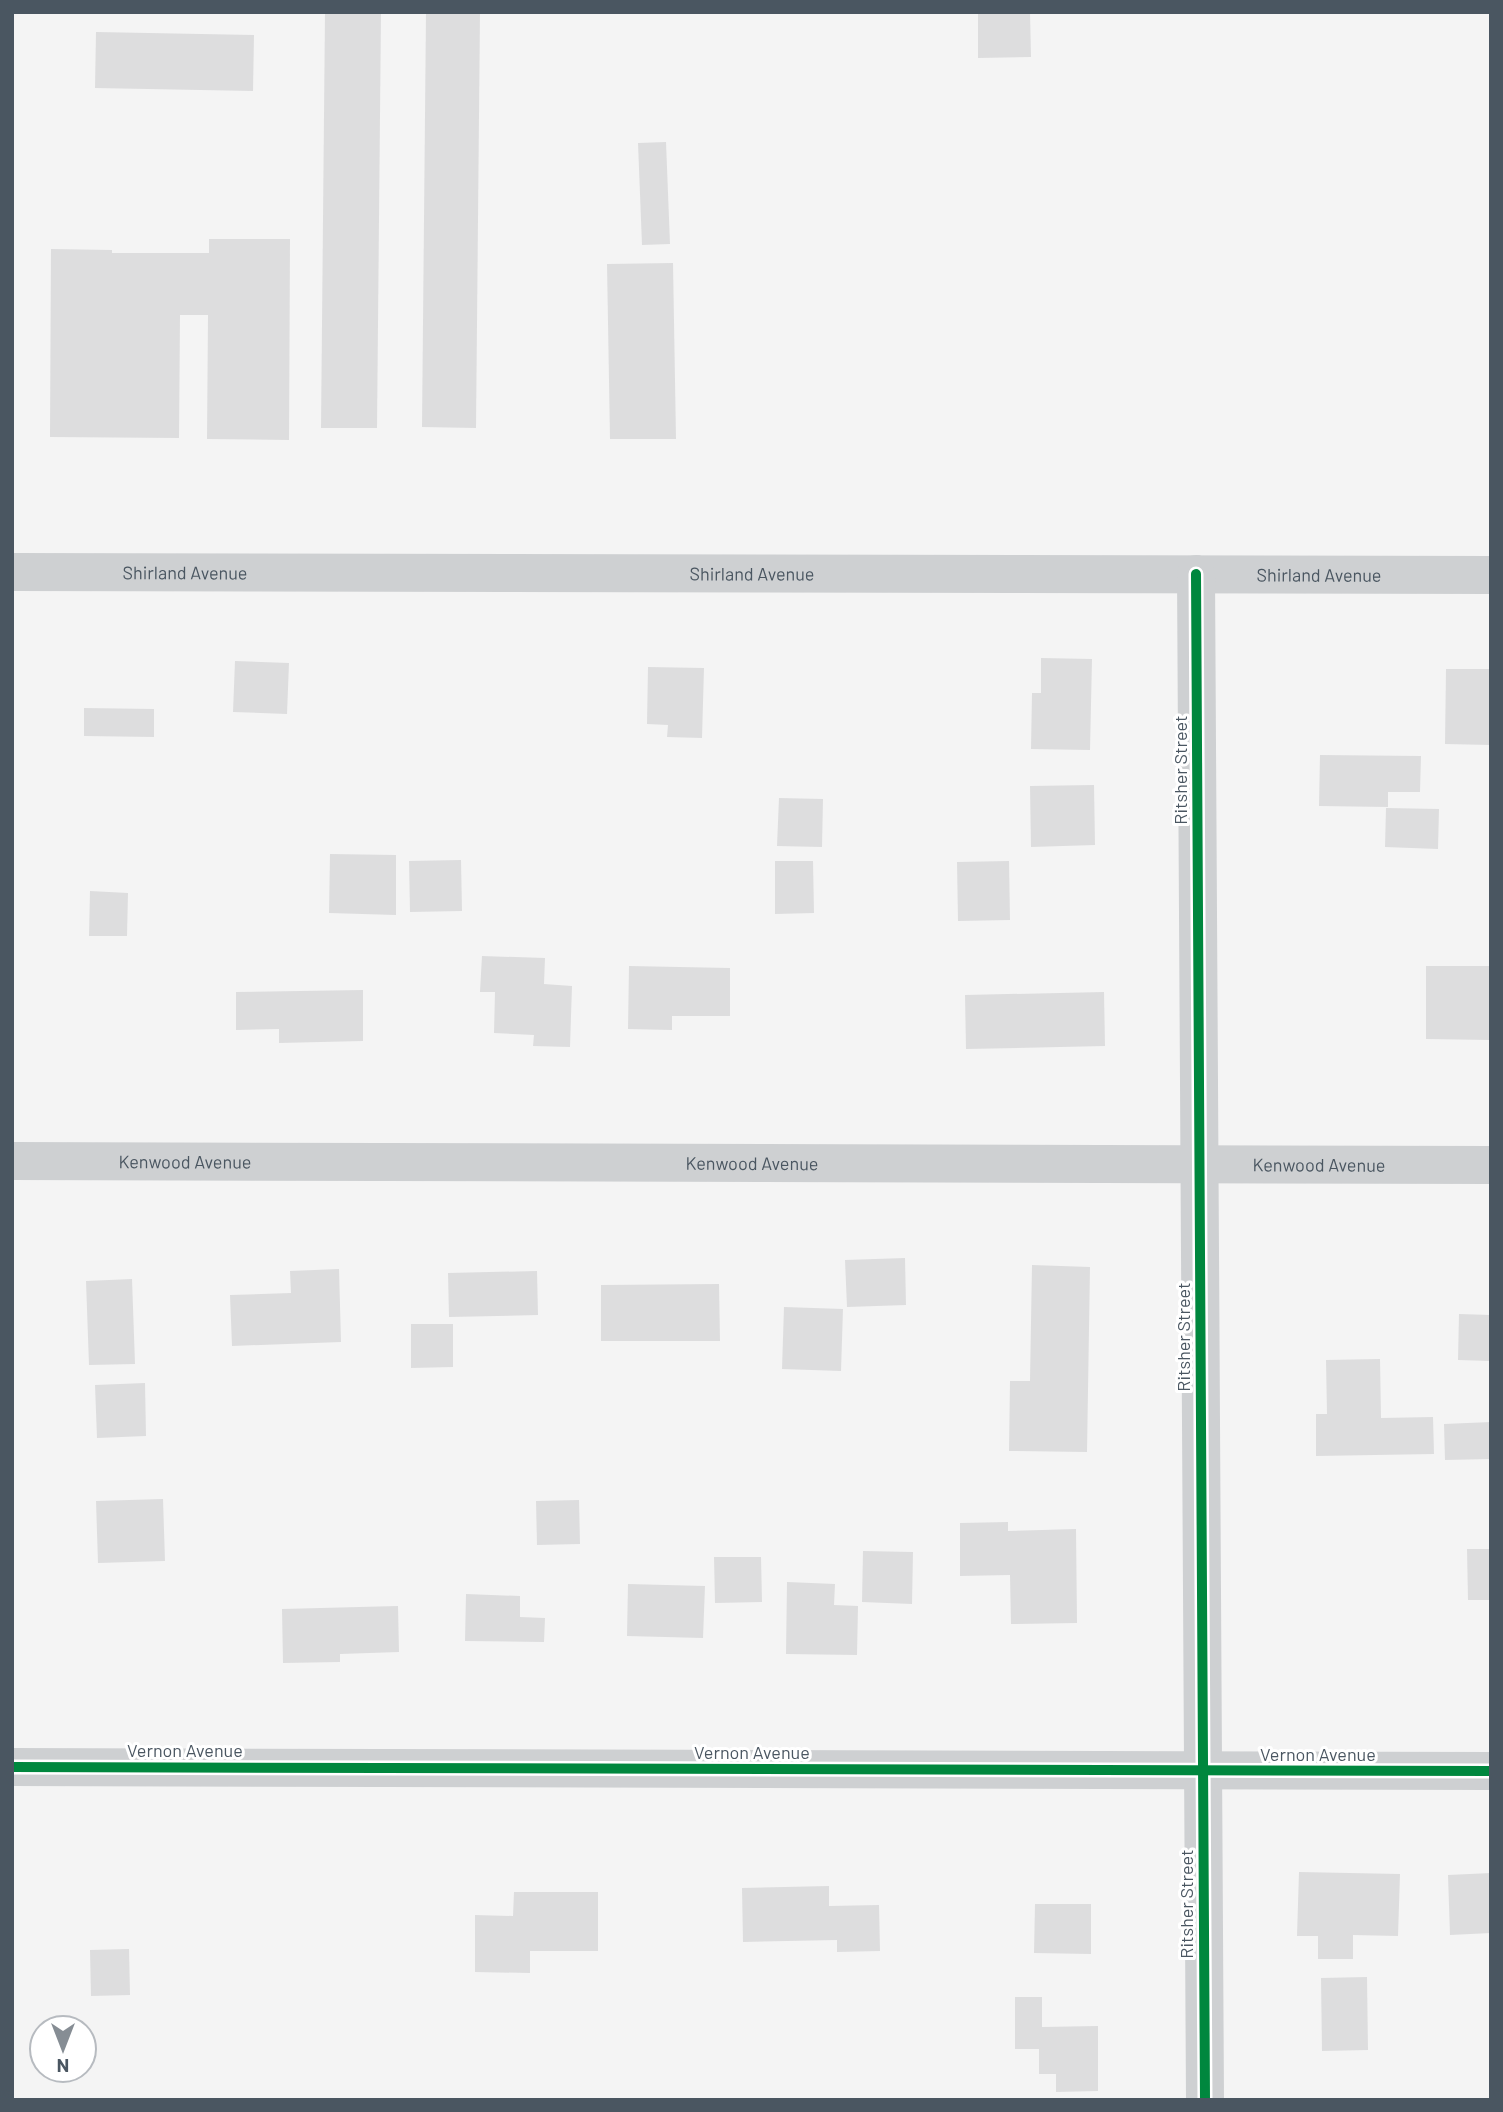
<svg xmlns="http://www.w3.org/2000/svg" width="1503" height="2112" font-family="Barlow,sans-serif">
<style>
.building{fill:#ddddde}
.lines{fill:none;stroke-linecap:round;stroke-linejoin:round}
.minor{stroke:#ced0d2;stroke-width:38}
.cycleway-casing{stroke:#fff;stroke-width:15}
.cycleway{stroke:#00873e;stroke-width:10}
.labels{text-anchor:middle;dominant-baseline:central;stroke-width:6;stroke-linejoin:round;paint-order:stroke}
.street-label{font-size:18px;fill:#4a5661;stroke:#fff}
</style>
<rect width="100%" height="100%" fill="#f4f4f4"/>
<g class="building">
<polygon points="325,12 381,12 377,428 321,428"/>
<polygon points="426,12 480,12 476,428 422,427"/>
<polygon points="978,12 1030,12 1031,57 978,58"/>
<polygon points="96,32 254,35 253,91 95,88"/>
<polygon points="666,142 670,244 642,245 638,143"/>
<polygon points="209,239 290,239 289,440 207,439 208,315 180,315 179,438 50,437 51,249 112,250 112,253 209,253"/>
<polygon points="673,263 676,439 610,439 607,264"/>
<polygon points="1041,658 1092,659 1090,750 1031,749 1032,693 1041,693"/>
<polygon points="235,661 289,663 287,714 233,712"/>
<polygon points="648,667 704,668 702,738 667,737 668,725 647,724"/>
<polygon points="1446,669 1491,669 1491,745 1445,744"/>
<polygon points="84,708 154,709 154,737 84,736"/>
<polygon points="1320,755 1421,756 1420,792 1388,792 1388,807 1319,806"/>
<polygon points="1094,785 1095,845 1031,847 1030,786"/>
<polygon points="779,798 823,799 822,847 777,846"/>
<polygon points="1386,808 1439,809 1438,849 1385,847"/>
<polygon points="330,854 396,855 396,915 329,913"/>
<polygon points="461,860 462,911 410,912 409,861"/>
<polygon points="775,861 813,861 814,913 775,914"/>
<polygon points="1009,861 1010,920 958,921 957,862"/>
<polygon points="90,891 128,893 127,936 89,936"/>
<polygon points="482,956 545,958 544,984 572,986 570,1047 533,1046 534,1035 494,1033 495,992 480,992"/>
<polygon points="629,966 730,968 730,1016 672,1016 672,1030 628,1029"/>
<polygon points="1426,966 1491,966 1490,1040 1426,1039"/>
<polygon points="363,990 363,1041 279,1043 279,1029 236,1030 236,992"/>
<polygon points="1104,992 1105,1046 966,1049 965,995"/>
<polygon points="905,1258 906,1305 847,1307 845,1260"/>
<polygon points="1032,1265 1090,1267 1087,1452 1009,1451 1010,1381 1030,1381"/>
<polygon points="339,1269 341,1342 232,1346 230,1295 291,1293 290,1271"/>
<polygon points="537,1271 538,1315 449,1317 448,1273"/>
<polygon points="132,1279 135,1364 89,1365 86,1281"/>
<polygon points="719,1284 720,1341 601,1341 601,1285"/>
<polygon points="784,1307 843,1309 841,1371 782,1369"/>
<polygon points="1459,1314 1491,1315 1491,1361 1458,1360"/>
<polygon points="411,1324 453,1324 453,1367 411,1368"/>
<polygon points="1380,1359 1381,1418 1433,1417 1434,1454 1316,1456 1316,1414 1327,1414 1326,1360"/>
<polygon points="145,1383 146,1436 97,1438 95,1385"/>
<polygon points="1491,1422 1491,1459 1445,1460 1444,1424"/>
<polygon points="163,1499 165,1561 98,1563 96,1501"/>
<polygon points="579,1500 580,1544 537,1545 536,1501"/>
<polygon points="1008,1522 1008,1531 1076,1529 1077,1623 1011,1624 1010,1575 960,1576 960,1523"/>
<polygon points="1467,1549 1491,1549 1491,1600 1468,1600"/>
<polygon points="863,1551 913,1552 912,1604 862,1602"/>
<polygon points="714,1557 761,1557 762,1602 715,1603"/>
<polygon points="787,1582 835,1584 834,1605 858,1606 857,1655 786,1654"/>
<polygon points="628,1584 705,1586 703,1638 627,1636"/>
<polygon points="466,1594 520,1596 520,1617 545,1618 544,1642 465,1641"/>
<polygon points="398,1606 399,1652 340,1654 340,1662 283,1663 282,1609"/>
<polygon points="1299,1872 1400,1874 1398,1936 1353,1935 1353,1959 1318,1959 1318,1936 1297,1936"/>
<polygon points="1491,1873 1491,1933 1450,1935 1448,1875"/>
<polygon points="829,1886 829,1906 879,1905 880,1951 837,1952 837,1940 743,1942 742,1888"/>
<polygon points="514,1892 598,1892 598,1951 530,1951 530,1973 475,1972 475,1915 513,1916"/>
<polygon points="1035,1904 1091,1904 1091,1954 1034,1953"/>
<polygon points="129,1949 130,1995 91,1996 90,1950"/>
<polygon points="1367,1977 1368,2050 1322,2051 1321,1978"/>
<polygon points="1015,1997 1042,1997 1042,2027 1098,2026 1098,2091 1056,2092 1056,2074 1039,2074 1039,2049 1015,2049"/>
</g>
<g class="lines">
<g class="minor">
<path id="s1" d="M12,572l1479,3"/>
<polyline points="1196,574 1205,2100"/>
<path id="s2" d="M12,1161l1479,4"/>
<polyline points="12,1767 1491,1771"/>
</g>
<defs>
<g id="cycleway">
<polyline points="1196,574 1205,2100"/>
<polyline points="12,1767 1491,1771"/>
</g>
</defs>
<use href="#cycleway" class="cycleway-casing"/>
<use href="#cycleway" class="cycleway"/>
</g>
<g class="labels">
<g class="street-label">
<text stroke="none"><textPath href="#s1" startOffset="173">Shirland Avenue</textPath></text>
<text stroke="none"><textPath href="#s1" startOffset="740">Shirland Avenue</textPath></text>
<text stroke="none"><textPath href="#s1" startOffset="1307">Shirland Avenue</textPath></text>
<text transform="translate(1180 770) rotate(-90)">Ritsher Street</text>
<text stroke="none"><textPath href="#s2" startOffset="173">Kenwood Avenue</textPath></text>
<text stroke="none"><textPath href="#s2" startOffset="740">Kenwood Avenue</textPath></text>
<text stroke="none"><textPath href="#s2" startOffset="1307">Kenwood Avenue</textPath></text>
<text transform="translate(1183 1337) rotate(-90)">Ritsher Street</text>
<text x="185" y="1750">Vernon Avenue</text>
<text x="752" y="1752">Vernon Avenue</text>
<text x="1318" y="1754">Vernon Avenue</text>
<text transform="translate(1186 1904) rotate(-90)">Ritsher Street</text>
</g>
</g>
<rect width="1503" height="2112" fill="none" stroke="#4a5661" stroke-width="28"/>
<g transform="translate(63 2049) rotate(180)"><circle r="33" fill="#ffffff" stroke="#b7bbc0" stroke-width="2"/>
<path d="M0-5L12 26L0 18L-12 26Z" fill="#868d94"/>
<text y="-10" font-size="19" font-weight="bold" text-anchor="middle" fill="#4a5661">N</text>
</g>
</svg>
